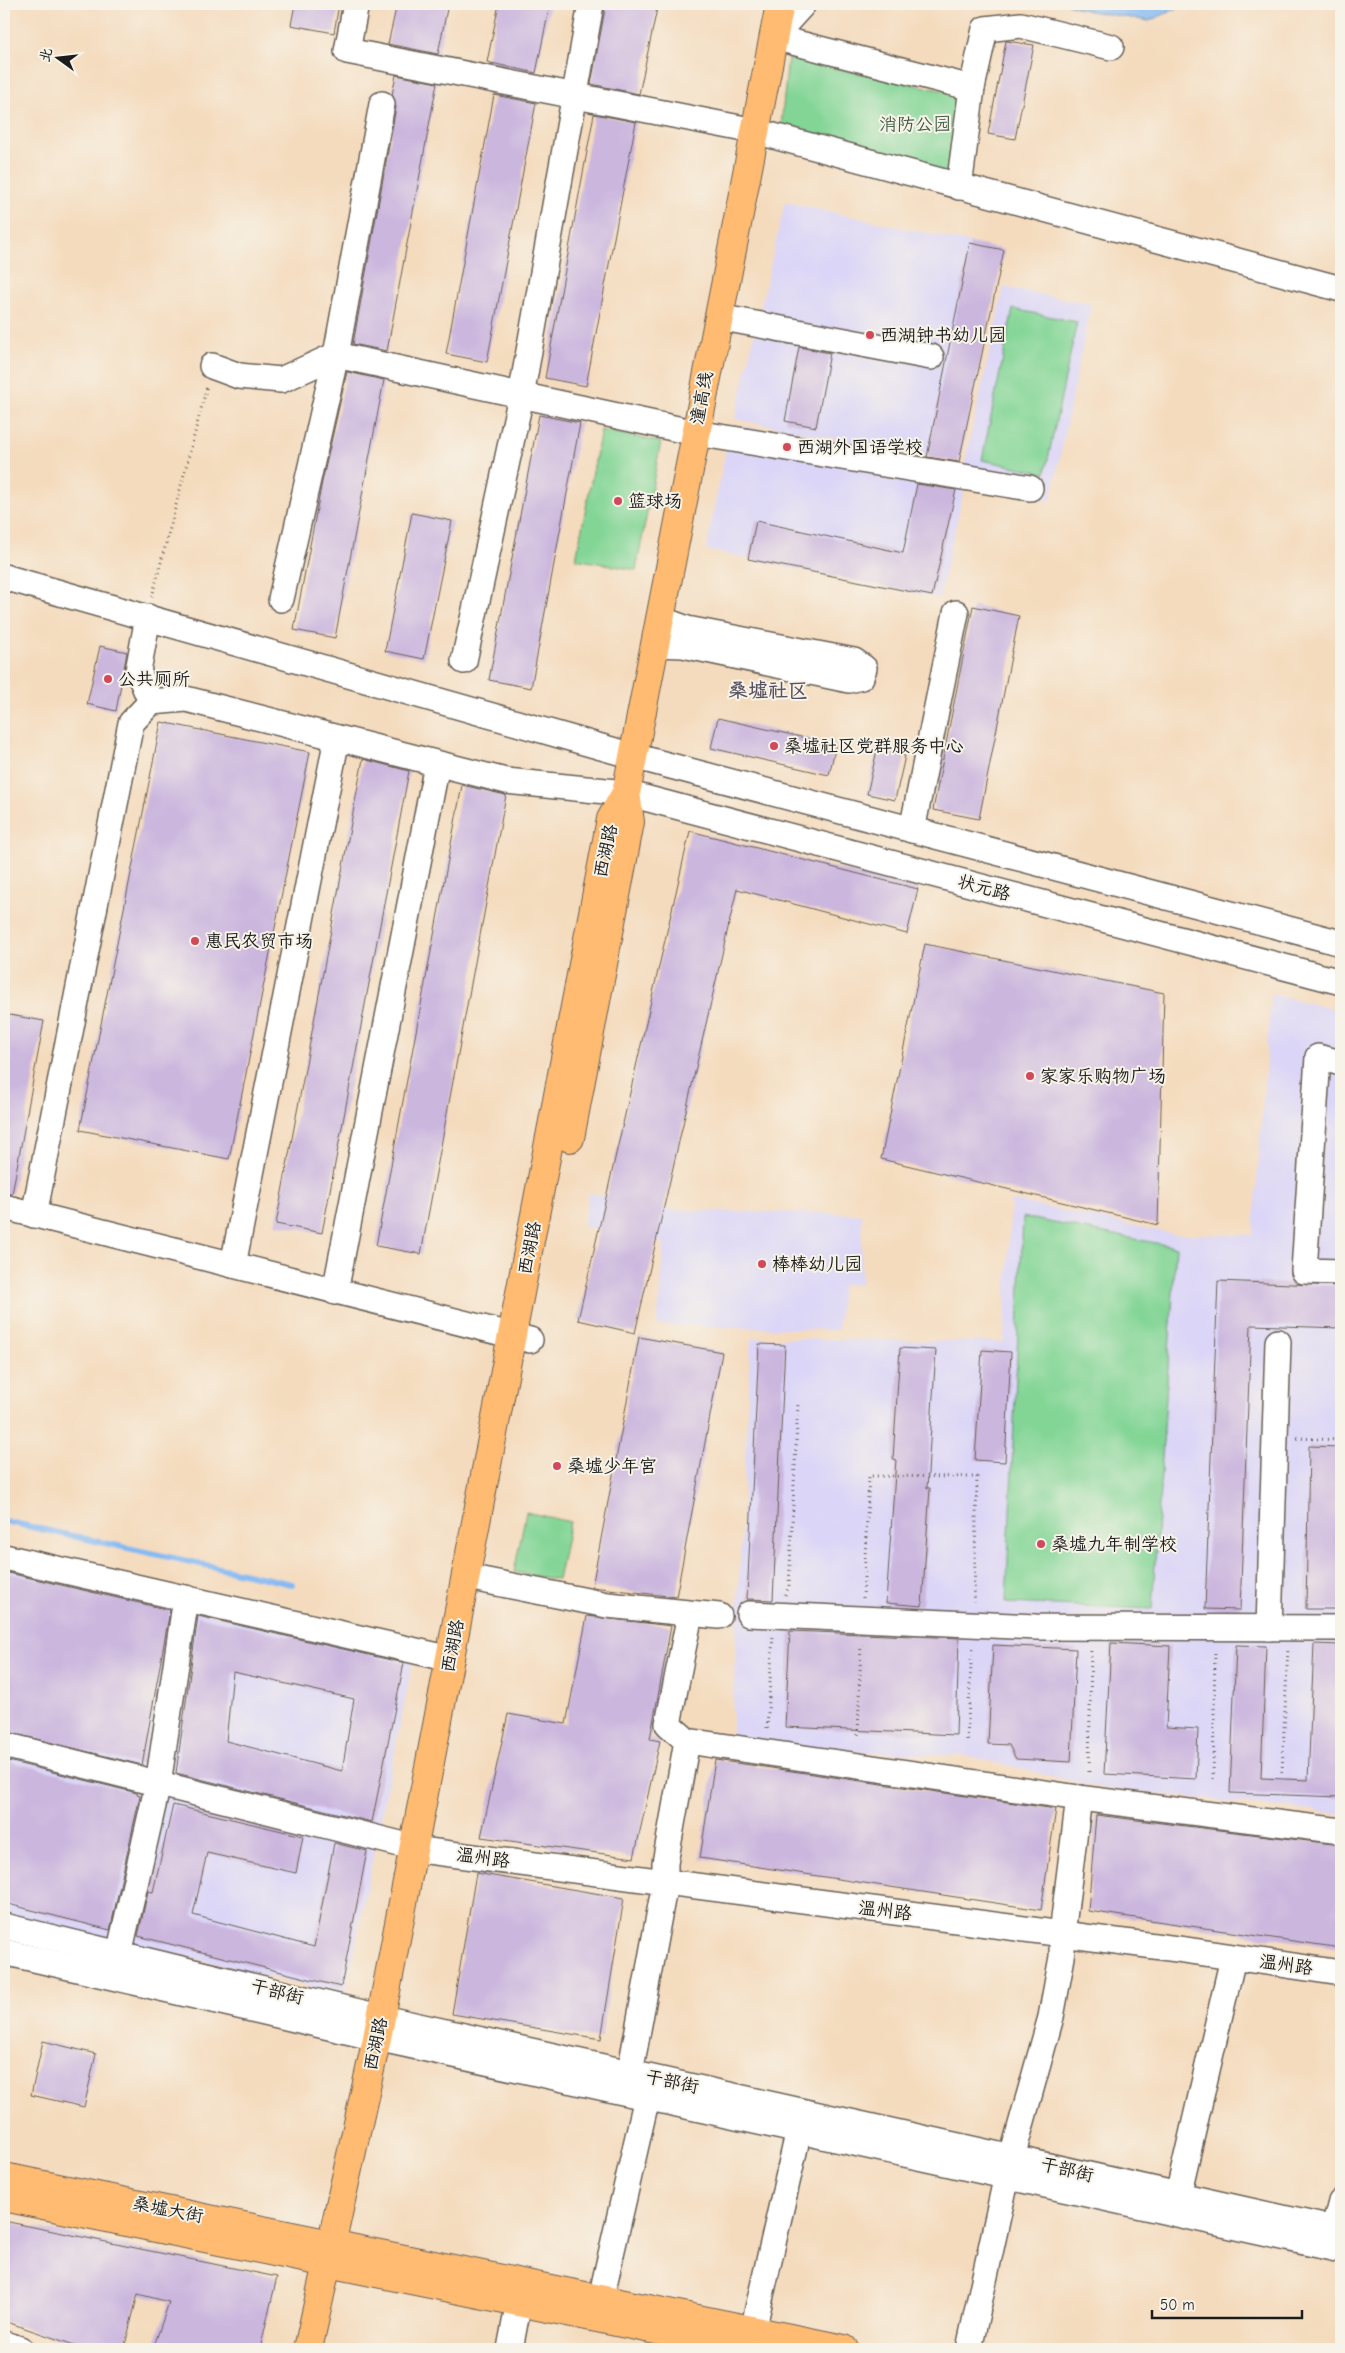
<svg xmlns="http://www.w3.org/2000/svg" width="1345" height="2353" font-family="'Comic Neue','LXGW WenKai TC',sans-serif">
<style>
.built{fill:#dbd6f7}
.green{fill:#83d596;stroke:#507859}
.water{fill:#85b9f3;stroke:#506a88}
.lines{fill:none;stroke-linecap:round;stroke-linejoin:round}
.stream{stroke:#85b9f3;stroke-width:6}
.building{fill:#cbb6de;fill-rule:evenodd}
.minor-casing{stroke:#685f55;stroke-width:28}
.major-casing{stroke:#685f55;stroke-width:30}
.path{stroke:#685f55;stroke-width:3;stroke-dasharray:1 4;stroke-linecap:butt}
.minor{stroke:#fff;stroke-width:25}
.major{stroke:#febb71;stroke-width:28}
.poi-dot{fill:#d1495b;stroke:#f7f3e8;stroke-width:2}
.labels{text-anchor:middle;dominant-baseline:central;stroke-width:4;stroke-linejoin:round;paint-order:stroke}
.park-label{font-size:18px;fill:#405d47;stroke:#f7f3e8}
.poi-label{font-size:18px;fill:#1c1c1c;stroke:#f7f3e8;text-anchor:start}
.street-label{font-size:18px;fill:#1c1c1c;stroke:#f7f3e8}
.quarter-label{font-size:20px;font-weight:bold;fill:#595260;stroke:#f7f3e8}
</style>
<rect width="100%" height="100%" fill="#f7f3e8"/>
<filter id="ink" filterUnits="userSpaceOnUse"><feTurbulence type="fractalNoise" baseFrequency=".02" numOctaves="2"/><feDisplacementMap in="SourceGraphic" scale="10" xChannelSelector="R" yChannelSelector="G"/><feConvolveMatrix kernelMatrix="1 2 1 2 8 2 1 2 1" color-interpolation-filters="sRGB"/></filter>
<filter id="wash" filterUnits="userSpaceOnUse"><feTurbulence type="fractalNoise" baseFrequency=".0096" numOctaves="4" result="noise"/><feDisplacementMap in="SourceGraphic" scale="20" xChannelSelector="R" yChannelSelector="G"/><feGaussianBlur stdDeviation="1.12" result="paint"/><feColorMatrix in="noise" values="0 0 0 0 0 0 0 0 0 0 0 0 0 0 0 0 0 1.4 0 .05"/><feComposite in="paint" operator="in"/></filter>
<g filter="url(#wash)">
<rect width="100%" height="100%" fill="#f4dbbe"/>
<g class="built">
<polygon points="785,202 1004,250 959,462 735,419"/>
<polygon points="1004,287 1091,304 1051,501 965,485 939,598 706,550 731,424 963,470"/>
<polygon points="1271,994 1341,1011 1341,1814 1095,1787 969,1756 731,1746 751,1338 1004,1342 1011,1200 1173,1234 1253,1235"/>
<polygon points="589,1193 671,1210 862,1214 861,1284 842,1285 838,1330 657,1325 664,1243 583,1226"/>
<polygon points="4,1568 413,1660 345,1995 4,1913"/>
</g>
<g class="green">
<polygon points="788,58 959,94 951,175 781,126"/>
<polygon points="1013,309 1077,322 1045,473 982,460"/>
<polygon points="601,430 661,442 636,570 576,559"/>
<polygon points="1023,1217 1176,1247 1152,1609 1006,1603"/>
<polygon points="526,1512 570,1522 558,1580 514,1572"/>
</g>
<polygon class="water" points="1067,4 1177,4 1176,9 1149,21 1089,11"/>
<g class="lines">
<polyline class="stream" points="4,1521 292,1584"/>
</g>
<g id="blocks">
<g class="building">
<polygon points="295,4 339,4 334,33 291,25"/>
<polygon points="397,4 448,4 438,54 388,44"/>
<polygon points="499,4 550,4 536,73 487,62"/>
<polygon points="606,4 658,4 639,94 591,84"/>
<polygon points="1006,41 1034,45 1015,139 988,134"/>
<polygon points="396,75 437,83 387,351 353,344 396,107 392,95"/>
<polygon points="494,95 536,103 487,362 446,354"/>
<polygon points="594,114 636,122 586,386 545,378"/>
<polygon points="970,243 1004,250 959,462 927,457"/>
<polygon points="799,347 830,353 816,427 785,421"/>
<polygon points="347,372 384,380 335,638 294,630 322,482"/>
<polygon points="539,415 580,423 531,688 489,680"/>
<polygon points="917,484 956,490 932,596 748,559 756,521 903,553"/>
<polygon points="412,513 452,521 424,659 385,651"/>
<polygon points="973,606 1019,616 979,819 933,810"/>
<polygon points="100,646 127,652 116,711 87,704"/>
<polygon points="718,718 836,745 829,775 711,748"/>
<polygon points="161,722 310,752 229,1159 80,1130"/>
<polygon points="877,750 905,756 895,800 867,794"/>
<polygon points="363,759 409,771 322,1233 276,1224"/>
<polygon points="462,785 506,795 421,1254 376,1246"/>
<polygon points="690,831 918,889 907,934 737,889 635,1333 578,1320"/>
<polygon points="925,944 1164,993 1158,1225 881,1159"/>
<polygon points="4,1014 44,1021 12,1194 4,1193"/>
<polygon points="1218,1281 1341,1286 1341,1328 1251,1325 1240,1610 1205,1609"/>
<polygon points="639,1337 722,1352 676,1597 592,1587"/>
<polygon points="759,1344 785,1345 773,1600 747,1599"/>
<polygon points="900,1348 936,1350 927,1488 930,1488 922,1606 886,1603 896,1459 893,1459"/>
<polygon points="982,1350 1011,1352 1005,1462 975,1460"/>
<polygon points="1309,1446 1341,1447 1341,1609 1306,1609"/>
<polygon points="4,1572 170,1610 142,1765 4,1731"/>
<path d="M198,1616l206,47 -32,159 -196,-49zM233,1672l121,27 -12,72 -116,-30z"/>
<polygon points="587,1616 671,1626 650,1739 660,1741 634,1858 481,1837 508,1714 566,1724"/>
<polygon points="790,1631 959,1638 956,1735 785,1727"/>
<polygon points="1111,1643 1170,1646 1166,1727 1198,1729 1196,1779 1104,1774"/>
<polygon points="1314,1644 1341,1645 1341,1797 1230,1793 1236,1645 1266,1646 1261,1778 1308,1780"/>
<polygon points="993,1645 1076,1649 1071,1762 1016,1759 1009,1745 988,1744"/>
<polygon points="4,1760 137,1793 137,1795 140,1796 110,1930 4,1903"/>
<polygon points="715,1760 1056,1809 1041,1910 700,1858"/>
<polygon points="173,1805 303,1836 296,1873 207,1853 193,1915 314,1947 334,1843 367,1851 341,1987 138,1936 148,1891 153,1892"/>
<polygon points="1096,1815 1341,1845 1341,1948 1088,1911"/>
<polygon points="476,1873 624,1898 601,2039 452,2014"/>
<polygon points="43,2041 96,2054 84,2107 31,2095"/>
<polygon points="4,2221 277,2277 260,2349 153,2349 169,2302 138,2294 124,2349 86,2349 4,2321"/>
</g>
</g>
</g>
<g filter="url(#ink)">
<use href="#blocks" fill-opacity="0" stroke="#685f55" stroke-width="1"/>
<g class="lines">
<defs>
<g id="minor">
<polyline points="356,4 347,51 755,131 1341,289"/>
<polyline points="803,4 773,37 972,88"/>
<polyline points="959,187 972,88 985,29 1021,25 1111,47"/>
<polyline points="718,317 931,357"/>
<polyline points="212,366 239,376 281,380 336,355 696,433 1030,488"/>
<polyline points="4,577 633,756 1341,943"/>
<polyline points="281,599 336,355 382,104"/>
<polyline points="148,617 138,671 151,702"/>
<polyline points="655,644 683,645 849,680 861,677 864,668 854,661 687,629 660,619"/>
<polyline points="464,661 521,396 591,4"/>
<polyline points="912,830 956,613"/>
<polyline points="1341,1063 1318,1057 1304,1271 1341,1272"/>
<polyline points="4,1207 530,1340"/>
<polyline points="34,1215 131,723 151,702 186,699 506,781 626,793 1341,982"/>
<polyline points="233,1265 337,738"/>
<polyline points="335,1292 437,764"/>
<polyline points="4,1557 451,1659"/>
<polyline points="482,1580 607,1605 719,1616"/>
<polyline points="749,1614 1036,1627 1341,1628"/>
<polyline points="1269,1628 1278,1342"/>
<polyline points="687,1741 1079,1798 1341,1831"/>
<polyline points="4,1745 428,1851 1185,1950 1341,1973"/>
<polyline points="4,1926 396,2021 1341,2231"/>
<polyline points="4,1952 377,2038 1341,2250"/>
<polyline points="119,1954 158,1784 186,1598"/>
<polyline points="1178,2195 1233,1958"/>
<polyline points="1334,2229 1341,2202"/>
<polyline points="601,2298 647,2097 630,2073 665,1883 665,1863 687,1741 668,1724 690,1614"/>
<polyline points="753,2330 799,2130"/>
<polyline points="4,2344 20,2349"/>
<polyline points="510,2349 519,2301"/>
<polyline points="969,2349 1007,2175 1051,2017 1062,1957 1062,1934 1079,1798"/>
</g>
<g id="major">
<polyline points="570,1138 630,822 626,793"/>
<polyline points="4,2177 844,2349"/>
<polyline points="4,2197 749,2349"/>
<polyline points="308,2349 377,2038 611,819 626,793 780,4"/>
</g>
</defs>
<use href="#minor" class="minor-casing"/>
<use href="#major" class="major-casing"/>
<g class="path">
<polyline points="152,597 207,386"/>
<polyline points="1297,1438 1341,1440"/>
<polyline points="785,1595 789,1586 798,1404"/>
<polyline points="863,1598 869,1476 977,1477 974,1602"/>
<polyline points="767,1728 773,1636"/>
<polyline points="858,1735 861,1640"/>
<polyline points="967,1740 972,1646"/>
<polyline points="1089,1772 1091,1647"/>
<polyline points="1282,1772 1288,1648"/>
<polyline points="1213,1779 1215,1649"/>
</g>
<use href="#minor" class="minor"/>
<use href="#major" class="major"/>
</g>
</g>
<g class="poi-dot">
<circle cx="870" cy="335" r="5"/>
<circle cx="787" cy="447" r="5"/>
<circle cx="618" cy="501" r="5"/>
<circle cx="108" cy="679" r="5"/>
<circle cx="774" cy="746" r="5"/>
<circle cx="195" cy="941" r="5"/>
<circle cx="1030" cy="1076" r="5"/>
<circle cx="762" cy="1264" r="5"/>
<circle cx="557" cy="1466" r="5"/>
<circle cx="1041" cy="1544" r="5"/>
</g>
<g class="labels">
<g class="park-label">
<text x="915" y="124">消防公园</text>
</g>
<g class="poi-label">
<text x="880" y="335">西湖钟书幼儿园</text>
<text x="797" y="447">西湖外国语学校</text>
<text x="628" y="501">篮球场</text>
<text x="118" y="679">公共厕所</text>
<text x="784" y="746">桑墟社区党群服务中心</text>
<text x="205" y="941">惠民农贸市场</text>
<text x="1040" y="1076">家家乐购物广场</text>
<text x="772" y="1264">棒棒幼儿园</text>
<text x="567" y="1466">桑墟少年宫</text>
<text x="1051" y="1544">桑墟九年制学校</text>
</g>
<g class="street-label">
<text transform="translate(702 398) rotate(-79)">潼高线</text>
<text transform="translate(606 851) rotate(-78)">西湖路</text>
<text transform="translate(984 888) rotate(15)">状元路</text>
<text transform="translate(530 1248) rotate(-79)">西湖路</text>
<text transform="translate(453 1646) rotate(-79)">西湖路</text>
<text transform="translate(483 1858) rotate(8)">温州路</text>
<text transform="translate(885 1911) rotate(7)">温州路</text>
<text transform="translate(1286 1965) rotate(8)">温州路</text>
<text transform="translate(277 1992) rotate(14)">干部街</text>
<text transform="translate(376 2044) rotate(-78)">西湖路</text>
<text transform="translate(672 2082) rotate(12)">干部街</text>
<text transform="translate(1067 2170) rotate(13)">干部街</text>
<text transform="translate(168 2210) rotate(11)">桑墟大街</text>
</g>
<g class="quarter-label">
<text x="768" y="690">桑墟社区</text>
</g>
</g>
<rect width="1345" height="2353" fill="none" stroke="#f7f3e8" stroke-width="20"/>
<g transform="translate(58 58) rotate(285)" stroke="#f7f3e8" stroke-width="4" paint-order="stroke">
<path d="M0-4L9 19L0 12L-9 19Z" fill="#1c1c1c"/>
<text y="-8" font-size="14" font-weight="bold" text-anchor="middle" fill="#1c1c1c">北</text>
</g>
<path d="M1152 2310v8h150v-8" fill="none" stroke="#1c1c1c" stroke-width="2.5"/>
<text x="1160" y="2310" font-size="15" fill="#1c1c1c" stroke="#f7f3e8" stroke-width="4" paint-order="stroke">50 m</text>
</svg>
